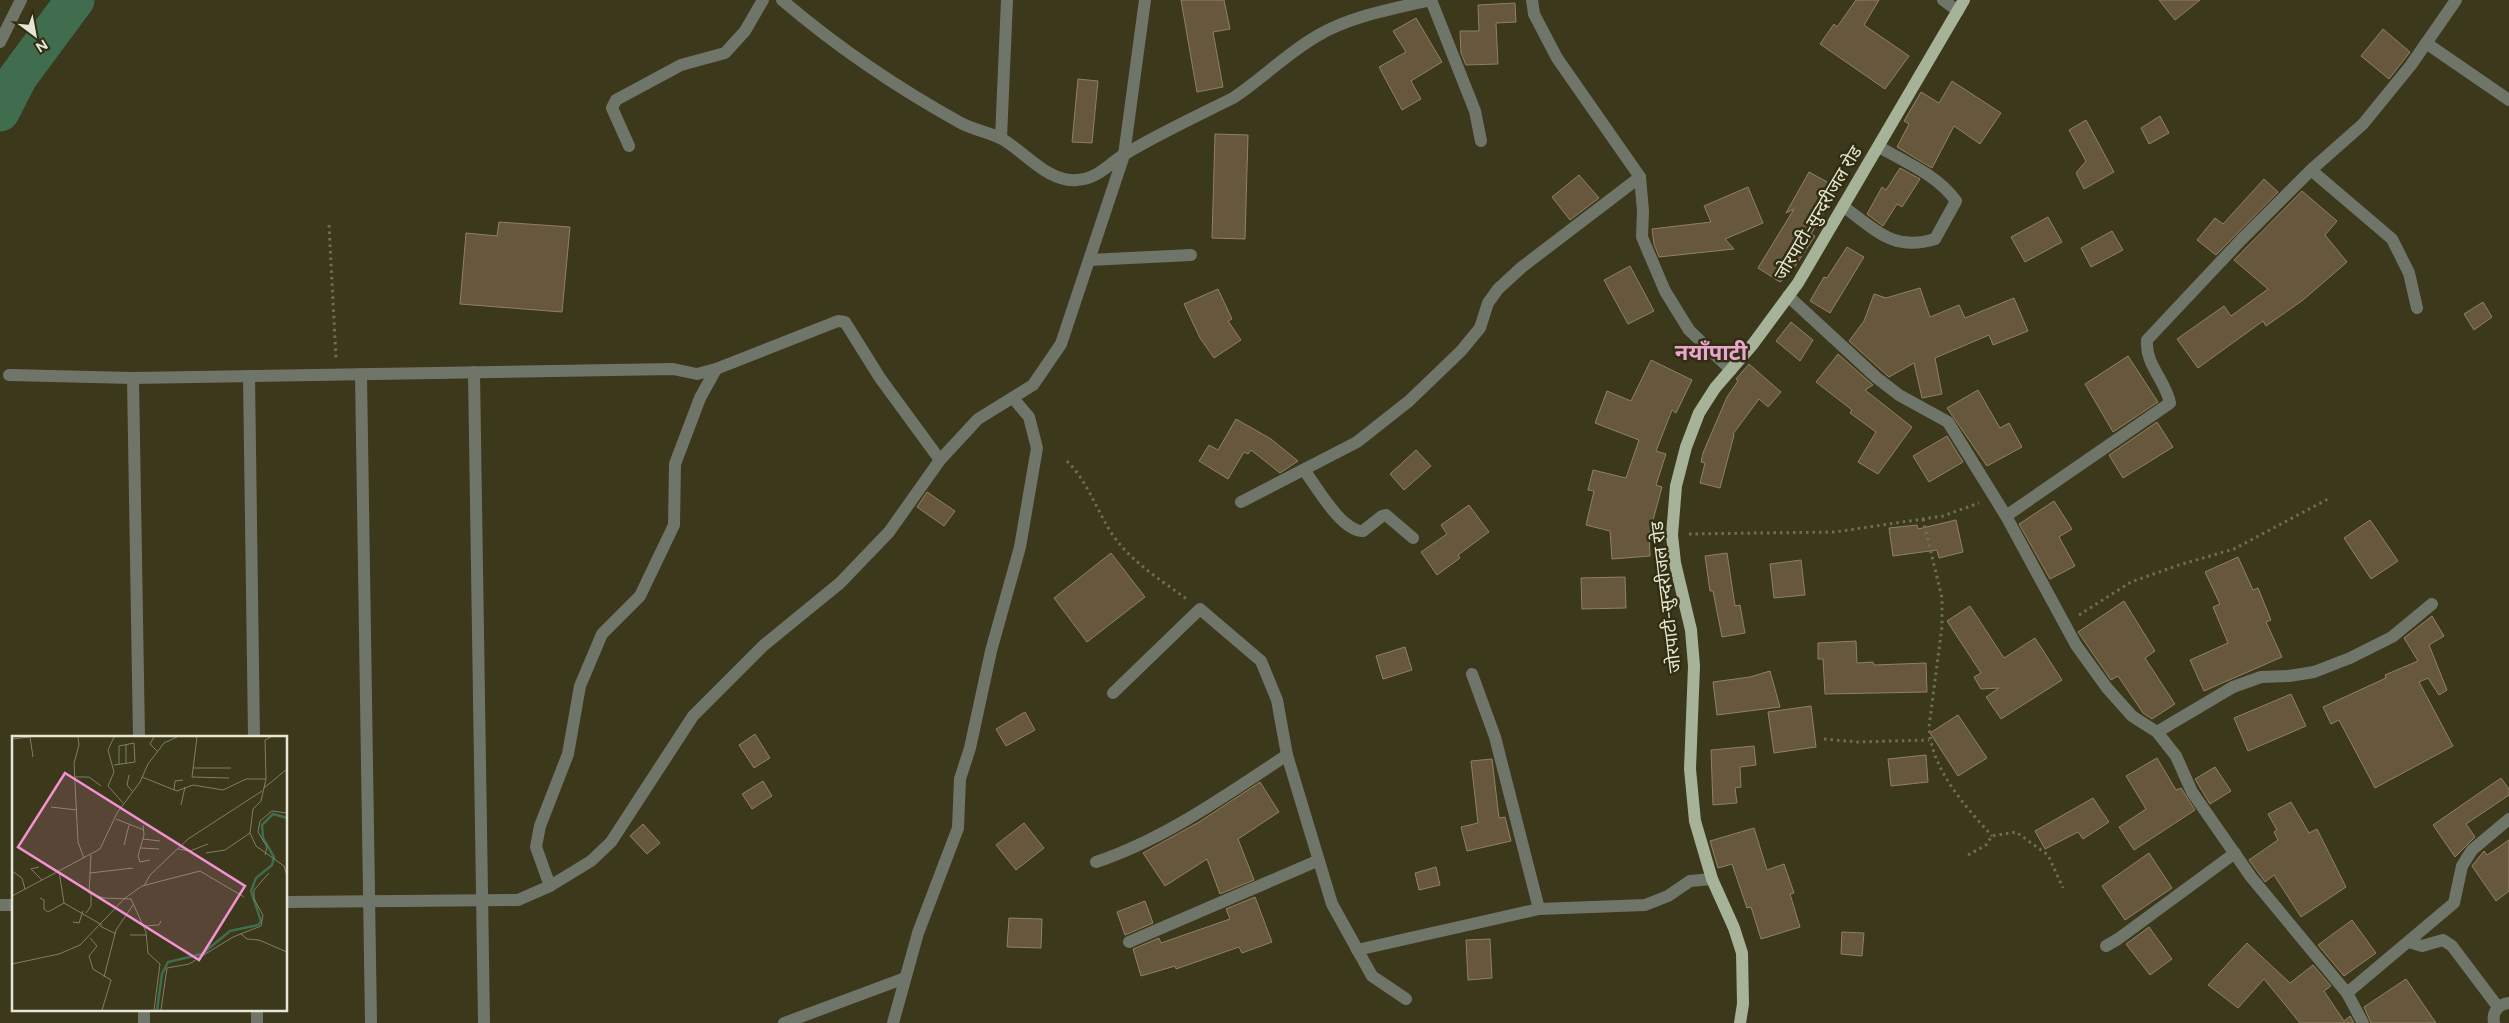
<svg xmlns="http://www.w3.org/2000/svg" width="2509" height="1023" font-family="Figtree,'Noto Sans Devanagari',sans-serif">
<style>
.lines{fill:none;stroke-linecap:round;stroke-linejoin:round}
.river{stroke:#3f6d4e;stroke-width:39}
.building{fill:#67573c;stroke:#918064}
.path{stroke:#706d54;stroke-width:3;stroke-dasharray:2.5 4;stroke-linecap:butt}
.minor{stroke:#6f7669;stroke-width:12}
.major{stroke:#a6b399;stroke-width:12}
.labels{text-anchor:middle;dominant-baseline:central;stroke-width:5;stroke-linejoin:round;paint-order:stroke}
.street-label{font-size:18px;fill:#e7e6d5;stroke:#312e11}
.district-label{font-size:22px;font-weight:bold;fill:#eba5d1;stroke:#312e11}
.inset-river{fill:none;stroke:#3f6d4e;stroke-width:2.5}
.inset-road{fill:none;stroke:#807e65;stroke-width:1}
.view{fill:#f591d3;fill-opacity:0.15;stroke:#f591d3;stroke-width:2.5}
.inset-edge{fill:none;stroke:#e7e6d5;stroke-width:2.5}
</style>
<rect width="100%" height="100%" fill="#3b381b"/>
<g class="lines">
<polyline class="river" points="0,112 18,77 75,0"/>
</g>
<g class="building">
<polygon points="1181,0 1224,0 1230,29 1213,32 1223,87 1197,92"/>
<polygon points="1856,0 1879,0 1864,25 1909,56 1885,89 1820,44 1834,24 1837,27"/>
<polygon points="2159,0 2200,0 2175,20"/>
<polygon points="1515,3 1516,22 1496,23 1498,64 1466,65 1461,53 1460,31 1479,31 1478,5"/>
<polygon points="1416,18 1442,62 1411,81 1421,99 1402,110 1379,67 1406,52 1393,31"/>
<polygon points="2383,29 2410,52 2389,79 2361,56"/>
<polygon points="1078,79 1098,81 1092,143 1072,142"/>
<polygon points="1952,81 2001,113 1980,144 1954,126 1932,168 1897,147 1909,124 1904,121 1921,92 1939,103"/>
<polygon points="2160,116 2169,133 2149,144 2141,128"/>
<polygon points="2086,120 2114,172 2084,189 2076,173 2086,161 2069,130"/>
<polygon points="1215,134 1248,135 1245,239 1212,238"/>
<polygon points="1900,168 1920,179 1902,207 1897,204 1883,226 1867,214 1882,187 1886,190"/>
<polygon points="1809,172 1838,188 1811,234 1815,236 1790,274 1780,282 1758,268 1794,209 1786,213"/>
<polygon points="1579,175 1599,198 1570,220 1552,197"/>
<polygon points="2264,179 2278,192 2216,255 2197,240 2215,218 2223,224"/>
<polygon points="1748,187 1763,223 1725,239 1734,249 1659,257 1654,244 1652,229 1711,222 1704,206"/>
<polygon points="2302,191 2337,221 2325,235 2347,262 2303,300 2266,326 2263,321 2198,368 2177,339 2224,306 2231,316 2268,289 2234,260"/>
<polygon points="2048,217 2062,242 2025,262 2011,237"/>
<polygon points="499,222 570,227 562,312 460,304 466,233 497,236"/>
<polygon points="2112,231 2123,250 2091,267 2081,248"/>
<polygon points="1847,247 1864,257 1830,313 1810,301 1824,277 1827,278"/>
<polygon points="1630,266 1654,311 1628,324 1604,280"/>
<polygon points="1920,288 1930,317 1959,305 1965,318 2014,298 2028,331 1993,345 1989,335 1935,358 1942,394 1922,398 1914,363 1889,377 1849,341 1864,321 1874,294 1886,298"/>
<polygon points="1218,289 1232,319 1228,321 1241,340 1214,358 1200,338 1184,304"/>
<polygon points="2483,302 2492,317 2474,330 2464,314"/>
<polygon points="1791,322 1813,340 1800,361 1776,341"/>
<polygon points="1838,354 1873,385 1865,390 1912,427 1878,474 1858,462 1876,432 1850,413 1852,410 1816,382"/>
<polygon points="2128,356 2158,402 2113,432 2085,384"/>
<polygon points="1651,360 1692,380 1676,413 1672,410 1656,451 1666,454 1656,485 1662,487 1649,535 1650,556 1612,559 1610,531 1586,525 1594,491 1588,490 1593,470 1626,478 1639,440 1595,423 1607,391 1631,401"/>
<polygon points="1749,364 1781,392 1768,407 1759,399 1733,434 1734,435 1720,488 1700,483 1705,463 1701,462 1703,453 1727,397 1738,381 1736,379"/>
<polygon points="1978,390 2000,428 2009,423 2022,447 1987,466 1947,408"/>
<polygon points="1236,419 1271,439 1298,461 1280,473 1251,450 1248,454 1244,452 1228,479 1199,461 1209,445 1218,450"/>
<polygon points="2157,422 2173,447 2123,478 2109,455"/>
<polygon points="1947,436 1963,462 1929,482 1913,456"/>
<polygon points="1416,450 1431,466 1404,490 1390,474"/>
<polygon points="927,492 955,511 944,526 917,507"/>
<polygon points="2054,501 2072,529 2059,537 2075,566 2050,579 2019,524"/>
<polygon points="1469,505 1489,532 1458,555 1460,558 1437,575 1421,552 1447,534 1441,525"/>
<polygon points="1956,520 1963,552 1939,558 1937,550 1893,556 1889,528 1917,525 1918,529"/>
<polygon points="2370,520 2398,561 2371,579 2344,538"/>
<polygon points="1111,553 1145,597 1087,642 1054,598"/>
<polygon points="1727,553 1735,606 1740,605 1745,633 1722,637 1713,591 1710,591 1705,556"/>
<polygon points="2238,557 2253,590 2258,588 2271,620 2266,622 2282,657 2204,691 2190,660 2228,643 2213,607 2220,604 2205,572"/>
<polygon points="1801,560 1805,595 1774,598 1770,564"/>
<polygon points="1625,577 1626,608 1582,609 1581,578"/>
<polygon points="2124,601 2155,651 2145,658 2175,704 2152,719 2143,713 2118,676 2111,680 2078,632"/>
<polygon points="1970,606 2004,658 2035,638 2062,680 2001,719 1986,697 1999,688 1981,689 1974,677 1981,673 1947,621"/>
<polygon points="2432,616 2444,636 2429,645 2447,690 2439,695 2428,678 2419,682 2453,746 2375,788 2339,720 2331,724 2323,707 2386,678 2385,675 2418,661 2404,638"/>
<polygon points="1856,641 1857,663 1873,662 1874,665 1926,663 1927,692 1825,694 1823,659 1818,659 1818,643"/>
<polygon points="1405,647 1412,670 1383,679 1376,656"/>
<polygon points="1770,671 1780,707 1717,715 1713,682 1750,677"/>
<polygon points="2291,694 2306,726 2248,751 2234,718"/>
<polygon points="1811,706 1816,747 1774,753 1768,712"/>
<polygon points="1025,712 1035,730 1006,746 996,729"/>
<polygon points="1958,715 1987,758 1958,776 1930,733"/>
<polygon points="755,734 770,758 754,768 739,745"/>
<polygon points="1754,746 1756,765 1740,767 1741,787 1735,788 1737,803 1713,805 1711,750"/>
<polygon points="1926,755 1928,782 1891,786 1888,759"/>
<polygon points="2157,758 2176,790 2181,788 2195,810 2134,850 2119,827 2146,809 2126,776"/>
<polygon points="1492,759 1499,818 1505,817 1511,841 1467,851 1461,827 1478,823 1471,761"/>
<polygon points="2215,767 2231,791 2210,804 2195,779"/>
<polygon points="2501,778 2509,789 2509,795 2466,824 2475,837 2455,857 2433,825"/>
<polygon points="763,781 772,796 752,809 742,794"/>
<polygon points="1260,782 1279,812 1238,839 1254,880 1220,894 1207,859 1165,886 1143,853 1199,822"/>
<polygon points="2093,798 2109,822 2083,839 2078,832 2045,849 2035,831"/>
<polygon points="2291,802 2309,833 2317,829 2346,887 2301,917 2274,875 2265,882 2249,860 2278,840 2274,832 2277,830 2268,814"/>
<polygon points="1024,823 1044,848 1016,870 996,845"/>
<polygon points="643,824 660,843 647,854 630,836"/>
<polygon points="1754,828 1767,870 1784,864 1794,893 1790,894 1800,927 1761,939 1751,907 1747,908 1732,864 1718,868 1710,841"/>
<polygon points="2509,840 2509,891 2496,901 2472,866 2484,851 2487,855"/>
<polygon points="2149,853 2172,888 2125,920 2102,886"/>
<polygon points="1436,867 1440,885 1419,890 1415,873"/>
<polygon points="1255,897 1272,942 1242,953 1239,947 1176,969 1175,966 1141,976 1133,949 1159,938 1161,943 1230,919 1226,909"/>
<polygon points="1145,901 1153,923 1125,935 1117,912"/>
<polygon points="1009,918 1042,919 1041,948 1007,947"/>
<polygon points="2352,920 2376,953 2344,976 2318,945"/>
<polygon points="2149,927 2172,959 2150,975 2126,944"/>
<polygon points="1842,932 1864,933 1862,956 1841,954"/>
<polygon points="1490,939 1492,978 1468,980 1466,940"/>
<polygon points="2247,943 2290,983 2313,965 2331,986 2324,991 2344,1021 2350,1016 2354,1023 2300,1023 2264,979 2238,1008 2208,985"/>
<polygon points="2406,979 2436,1023 2371,1023 2364,1007"/>
</g>
<g class="lines">
<g class="path">
<polyline points="329,225 336,358"/>
<path d="M1067,461c21,21 29,48 45,73 19,28 49,46 76,66"/>
<path d="M1923,519l19,79v28l-13,101c2,42 36,79 63,109"/>
<polyline points="1689,534 1835,532 1943,516 1979,503"/>
<polyline points="2079,615 2131,582 2179,565 2234,549 2328,499"/>
<polyline points="1824,739 1857,742 1929,740"/>
<polyline points="1968,855 1986,845 1992,836 2016,832 2048,855 2063,888"/>
</g>
<g class="minor">
<path d="M782,0c55,47 114,87 177,122 14,8 30,10 43,17 22,12 46,44 75,41 21,-1 31,-16 48,-26 35,-21 72,-38 108,-56 29,-19 53,-44 84,-62 33,-20 76,-27 114,-36"/>
<polyline points="1431,0 1475,111 1481,141"/>
<polyline points="1532,0 1534,14 1557,58 1640,177 1643,211 1642,237 1665,291 1689,330 1731,370"/>
<polyline points="1943,0 1958,11"/>
<polyline points="0,42 21,0"/>
<polyline points="2426,43 2509,100"/>
<polyline points="1001,138 1007,0"/>
<polyline points="629,146 612,108 616,100 681,65 725,53 745,31 763,0"/>
<polyline points="2311,170 2392,239 2409,273 2417,308"/>
<path d="M1844,207c32,23 49,45 91,32l21,-38c-18,-25 -50,-39 -77,-54"/>
<polyline points="1089,260 1191,255"/>
<polyline points="1788,296 1877,378 1899,395 1948,422 2006,516 2076,645 2107,688 2132,716 2157,732 2176,756 2192,792 2251,877 2347,993 2363,1023"/>
<polyline points="474,372 484,1023"/>
<polyline points="361,374 371,1023"/>
<polyline points="9,375 133,378 673,369 697,374 716,369 838,321 845,322 880,378 940,460"/>
<polyline points="249,376 254,737"/>
<polyline points="133,378 139,737"/>
<path d="M1304,470c13,17 37,61 59,61l19,-15 4,-1 27,23"/>
<polyline points="1241,502 1357,442 1409,401 1461,351 1480,328 1488,303 1498,289 1522,267 1640,177"/>
<path d="M2006,516l164,-113c-5,-24 -25,-38 -23,-63l94,-100 70,-70 52,-46 48,-59 45,-65"/>
<polyline points="1472,674 1495,737 1539,909"/>
<polyline points="1113,693 1200,609 1261,661 1277,700 1287,755 1332,904 1372,976 1406,999"/>
<polyline points="2157,732 2233,687 2261,677 2289,676 2314,672 2350,658 2392,637 2432,604"/>
<path d="M1096,862c69,-23 130,-67 191,-107"/>
<polyline points="550,886 536,847 540,826 568,754 580,686 602,634 640,596 674,525 675,464 700,398 716,369"/>
<polyline points="286,902 518,900 550,886 591,861 611,842 693,716 764,645 840,583 889,532 940,460 978,419 1033,385 1061,344 1124,155 1145,0"/>
<polyline points="0,905 14,905"/>
<polyline points="1129,942 1317,861"/>
<polyline points="2409,942 2422,946 2443,940 2452,946 2498,1007"/>
<polyline points="2106,946 2118,939 2235,853"/>
<polyline points="1357,950 1539,909 1645,905 1668,896 1690,881 1712,879"/>
<polyline points="2347,993 2454,903 2462,866 2472,850 2509,819"/>
<polyline points="144,1009 144,1023"/>
<polyline points="257,1009 257,1023"/>
<polyline points="784,1023 905,978"/>
<polyline points="893,1023 918,933 958,828 960,779 970,748 991,651 1020,547 1037,448 1029,417 1013,398"/>
<path d="M2494,1023c-2,-11 4,-19 15,-20"/>
</g>
<polyline class="major" points="1740,1023 1743,1004 1742,953 1734,928 1712,879 1695,821 1690,769 1694,666 1691,630 1675,563 1672,535 1676,486 1686,447 1699,413 1715,388 1753,344 1798,283 1964,0"/>
</g>
<g class="labels">
<g class="street-label">
<text transform="translate(1818 213) rotate(-59)">जोरपाटी-सुन्दरीजल रोड</text>
<text transform="translate(1666 597) rotate(-97)">जोरपाटी-सुन्दरीजल रोड</text>
</g>
<g class="district-label">
<text x="1711" y="352">नयाँपाटी</text>
</g>
</g>
<g transform="translate(12 736)">
<rect width="275" height="275" fill="#3b381b"/>
<path class="inset-river" d="M145,274l5,-36 6,-12 34,-8 28,-23 28,-6 3,-4 -10,-30 5,-13 16,-13 2,-8 -11,-19 -1,-13 11,-11 14,4"/>
<path class="inset-road" d="M18,1l3,20M66,1l1,8 -5,18 4,79 6,16M102,1l-6,13 6,22 -6,14 15,17M142,1l-4,7 7,7M185,1l-5,40 37,1M259,1l-6,3 1,39 -5,22 -8,8 -3,24 6,13 28,20 3,10M0,3l18,-2M114,27v-18M102,29l21,-3 -1,-19 -15,3v18M181,32h38M117,39l-2,10 5,6M63,41h14l12,9M130,41l35,14 16,-6 30,5 23,-11h20M252,52l23,-19M162,54l1,-9 8,-1M169,69l4,-18M39,71l26,3M104,83l28,11M131,89l1,10 -6,21 2,6 10,-2M131,103l17,2M112,109l5,-20M129,112l18,1M166,113l12,2 18,-7M194,117l19,-3 25,-17M79,119l-2,38 15,5 27,1 15,33 2,21 12,11 -6,46M253,119l2,-8 -9,-15 2,-11 12,-10 15,2M27,131l-8,2 11,11M0,135l10,7 3,11M47,135l5,32 38,22M78,137l43,-5M132,150l6,-11 38,-36 74,-48M0,160l88,-47 17,-36 23,-31 8,-18 16,-21 13,-6M28,162l4,2v9l4,3 16,-9M74,177l5,-7v-12M61,186l6,1 4,-12M88,190l16,8M131,190l16,-1 2,-4M229,198l6,5 12,1 28,12M118,199h16M78,202l7,8 -8,10 4,13 18,11 -9,30M0,228l47,-10 21,-9 45,-47 17,-12 58,-15 44,26M92,241l12,-47 17,-25M149,274l6,-42 22,-4 44,-27 28,-11 2,-11 -9,-16v-9l15,-17"/>
<path class="view" d="M53,37l180,113 -46,74 -181,-113z"/>
<rect width="275" height="275" class="inset-edge"/>
</g>
<g transform="translate(35 35) rotate(148)" stroke="#312e11" stroke-width="4" paint-order="stroke">
<path d="M0-4L9 19L0 12L-9 19Z" fill="#e7e6d5"/>
<text y="-8" font-size="14" font-weight="bold" text-anchor="middle" fill="#e7e6d5">N</text>
</g>
</svg>
